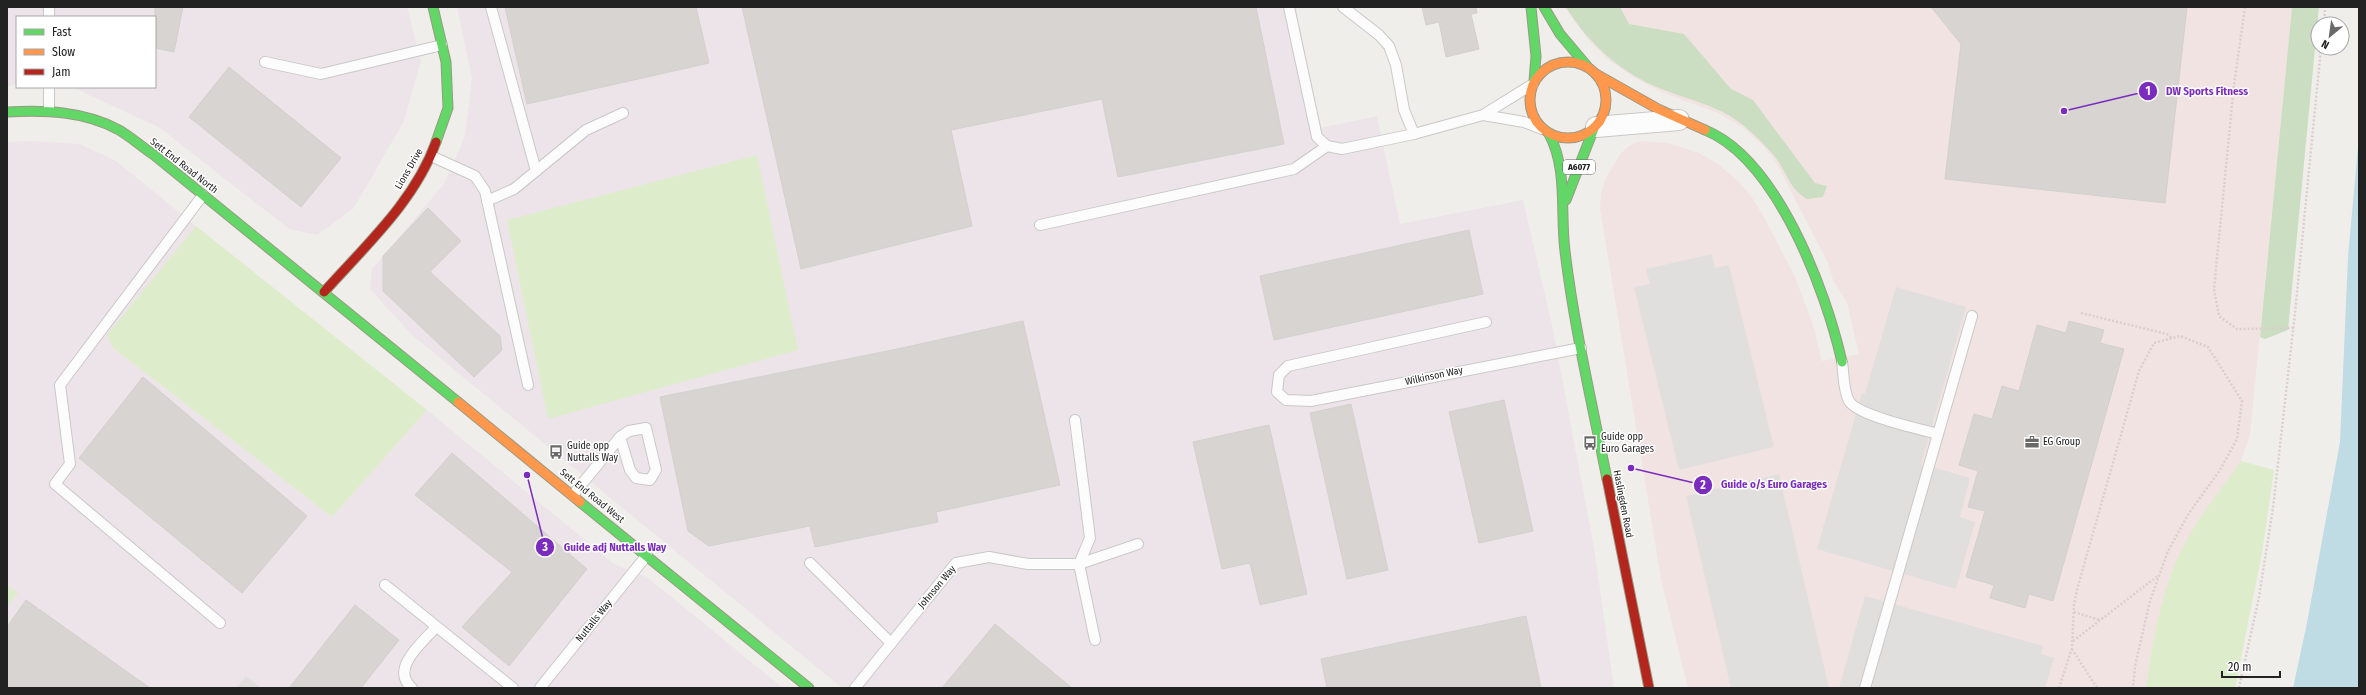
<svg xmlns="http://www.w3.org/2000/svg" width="2366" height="695" font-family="'Fira Sans Condensed',sans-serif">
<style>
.commercial{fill:#f1e3e1}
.industrial{fill:#ede4e9}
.grass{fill:#ddeccb}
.forest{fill:#cbdec1}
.parking{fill:#e0dfde}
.water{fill:#bfdbe3}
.building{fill:#d7d4d2;stroke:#d3d0cc}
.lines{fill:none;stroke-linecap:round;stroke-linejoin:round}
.lane-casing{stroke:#c9c8c7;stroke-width:12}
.street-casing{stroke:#c9c8c7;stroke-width:22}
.fast-casing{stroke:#999a82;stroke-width:11}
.slow-casing{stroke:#999a82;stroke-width:11}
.jam-casing{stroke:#999a82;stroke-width:11}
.path{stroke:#dccecd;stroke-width:2.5;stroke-dasharray:2 2;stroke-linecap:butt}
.lane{stroke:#fdfcfc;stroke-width:10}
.street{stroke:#fdfcfc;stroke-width:20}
.fast{stroke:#63d668;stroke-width:9}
.slow{stroke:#ff974d;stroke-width:9}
.jam{stroke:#b3261e;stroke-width:9}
.labels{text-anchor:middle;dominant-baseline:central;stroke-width:3;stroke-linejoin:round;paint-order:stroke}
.shield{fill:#fff;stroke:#646464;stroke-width:1}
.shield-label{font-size:9px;font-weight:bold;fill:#222}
.street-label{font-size:10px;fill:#222;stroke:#fff}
.poi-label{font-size:10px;fill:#222;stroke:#fff;text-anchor:start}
.leader{fill:none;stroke:#7b2cbf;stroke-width:1.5}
.callout-dot{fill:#7b2cbf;stroke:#fff;stroke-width:1.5}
.mark-label{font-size:12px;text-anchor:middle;font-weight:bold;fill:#fff}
.callout-label{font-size:11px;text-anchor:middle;font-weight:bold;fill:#7b2cbf;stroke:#fff;stroke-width:3;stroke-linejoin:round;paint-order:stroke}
</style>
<rect width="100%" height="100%" fill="#f0eeeb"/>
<polygon class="commercial" points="1564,7 2292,7 2250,435 2241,461 2180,554 2164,599 2150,658 2146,688 1688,688 1661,579 1600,208 1601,193 1606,178 1621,153 1629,146 1639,141 1668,143 1699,153 1718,164 1739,182 1753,199 1765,219 1795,277 1813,325 1822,361 1859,354 1847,303 1833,280 1828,263 1777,164 1764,147 1742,127 1718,113 1661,92 1635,78 1611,62 1590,42"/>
<g class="industrial">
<polygon points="7,7 407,7 421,61 404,121 354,208 317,235 289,229 160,128 72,87 155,87 155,17 17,17 17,84 7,87"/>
<polygon points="457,7 1296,7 1320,128 1377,116 1400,224 1523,200 1552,325 1594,548 1614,688 842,688 413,336 370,289 372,269 444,184 465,136 472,78"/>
<polygon points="31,141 80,144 116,161 196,226 108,335 113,348 332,517 427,410 614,564 647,577 783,688 7,688 7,142"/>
</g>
<g class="grass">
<polygon points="757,155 798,350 548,419 507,220"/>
<polygon points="196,226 427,410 332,517 113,348 107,335"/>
<path d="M2241,461l33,9 -12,83 -27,135h-89c5,-41 16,-98 34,-135 16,-33 40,-62 61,-92z"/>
<polygon points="7,585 18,593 7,607"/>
</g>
<g class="forest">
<path d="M1566,7h54l9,17 55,10 47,55 22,11 62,83 12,3 -4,11 -16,2c-17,-11 -17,-19 -27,-35 -8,-13 -24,-28 -36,-38 -22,-19 -53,-26 -80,-36 -40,-15 -76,-46 -98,-83z"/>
<polygon points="2292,7 2319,7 2288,330 2265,339 2260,337"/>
</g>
<g class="parking">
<polygon points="1712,254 1715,268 1729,265 1774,447 1679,470 1634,287 1650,284 1646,269"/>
<polygon points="1896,287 1966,307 1921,464 1970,478 1960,517 1975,522 1956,589 1817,549 1862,393 1865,394"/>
<polygon points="1779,474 1829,688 1731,688 1686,496"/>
<polygon points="1865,596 2043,646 2041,654 2054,658 2045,688 1839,688"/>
<polygon points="246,676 261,688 236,688"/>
</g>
<polygon class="water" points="2359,136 2359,688 2293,688 2307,623 2340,442 2348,257"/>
<g class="building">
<polygon points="155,7 183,7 174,52 155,48"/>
<polygon points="505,7 696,7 709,63 527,104"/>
<polygon points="742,7 1256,7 1284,144 1118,177 1102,99 951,130 972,226 801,269"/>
<polygon points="1422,7 1476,7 1477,13 1471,14 1479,49 1446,57 1439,22 1426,25"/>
<polygon points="1931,7 2187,7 2165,203 1945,179 1961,44"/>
<polygon points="229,67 341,158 301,207 189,117"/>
<polygon points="428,208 461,241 430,272 500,336 502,350 474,377 383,291 383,256"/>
<polygon points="1469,230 1483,294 1274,340 1260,276"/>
<polygon points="1023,321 1060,485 936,512 938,522 815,547 810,526 709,546 688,531 660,397 902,348"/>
<polygon points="2069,321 2104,330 2100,343 2124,349 2053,601 2029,594 2025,608 1990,598 1994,585 1966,577 1985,511 1968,507 1978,471 1959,465 1974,414 1992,419 2002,386 2019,391 2037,325 2066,333"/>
<polygon points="143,377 307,516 242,593 79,458"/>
<polygon points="1504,400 1533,531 1479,543 1449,412"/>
<polygon points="1351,404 1388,570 1347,579 1310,413"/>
<polygon points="1269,425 1307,594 1260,605 1250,563 1222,569 1193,442"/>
<polygon points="452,453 587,569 509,666 462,627 512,572 415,495"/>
<polygon points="26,600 150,688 7,688 7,627"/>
<polygon points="355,605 399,640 361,688 289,688"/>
<polygon points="1526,616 1541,688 1327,688 1321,659"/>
<polygon points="995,624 1072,688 942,688"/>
</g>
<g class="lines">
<defs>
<g id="lane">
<polyline points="491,7 536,171"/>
<polyline points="1289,7 1317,137 1327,146 1342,149 1414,134 1483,115 1533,84"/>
<polyline points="1343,7 1379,35 1389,46 1396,65 1404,110 1414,134"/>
<polyline points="49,17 49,7"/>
<polyline points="265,62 321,74 442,45"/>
<polyline points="49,111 49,87"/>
<polyline points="1483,115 1524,122 1542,129"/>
<polyline points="431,156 475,176 485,191 528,385"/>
<polyline points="203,195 60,385 70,464 55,484 220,623"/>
<polyline points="487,201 514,189 586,130 623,113"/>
<polyline points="1040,225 1294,169 1327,146"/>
<polyline points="1486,322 1288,366 1279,375 1277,392 1286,400 1311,401 1581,348"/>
<path d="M1842,362c2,12 1,28 7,39 9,15 71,28 89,33"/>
<polyline points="1075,420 1090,538 1079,564 1095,640"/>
<polyline points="573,495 620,437 629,431 646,428 656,470 650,480 636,478 630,470 620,437"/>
<polyline points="810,563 891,643"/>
<polyline points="385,585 513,688"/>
<path d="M412,688c-23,-19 11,-46 24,-61"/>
<polyline points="540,688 647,555"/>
<polyline points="855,688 956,563 989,557 1028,564 1079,564 1138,544"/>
<polyline points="1865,688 1972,316"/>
</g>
<polyline id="street" points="1596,127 1679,120"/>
<g id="fast">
<polyline points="433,7 446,62 448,108 436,142"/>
<polyline points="1531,7 1536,56 1534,81"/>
<polyline points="1544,7 1560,34 1587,66"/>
<path d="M7,112c38,-2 78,-1 112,18 12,7 23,17 35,25l304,247"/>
<path d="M1705,130c72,29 121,161 137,232"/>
<path d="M1549,134c19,35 11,78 16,117 9,76 27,152 42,228"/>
<polyline points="1566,200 1594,128"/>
<polyline points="580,502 809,688"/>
</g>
<g id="slow">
<circle cx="1568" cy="100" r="38"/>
<polyline points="1596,74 1658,109 1705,130"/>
<polyline points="458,402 580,502"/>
</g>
<g id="jam">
<path d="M324,292c41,-46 91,-91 112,-150"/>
<polyline points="1607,479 1649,688"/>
</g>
</defs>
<use href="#lane" class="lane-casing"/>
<use href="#street" class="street-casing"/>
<use href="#fast" class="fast-casing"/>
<use href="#slow" class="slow-casing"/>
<use href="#jam" class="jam-casing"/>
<g class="path">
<polyline points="2245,7 2234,85 2214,289 2219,316 2237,329 2294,328"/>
<polyline points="2324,24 2325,7"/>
<polyline points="2081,313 2167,334 2172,338"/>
<polyline points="2074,612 2100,620"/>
<polyline points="2073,641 2159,575"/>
<polyline points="2072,649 2097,688"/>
<polyline points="2059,688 2072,648 2074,604 2078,586 2139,371 2154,343 2180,336 2208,347 2242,401 2237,439 2220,470 2189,513 2168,551 2150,601 2135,666 2133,688"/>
<polyline points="2239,688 2259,597 2273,508 2295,313 2321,48"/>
</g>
<use href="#lane" class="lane"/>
<use href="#street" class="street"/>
<use href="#fast" class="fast"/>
<use href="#slow" class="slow"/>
<use href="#jam" class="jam"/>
</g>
<defs>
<symbol id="office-bare" viewBox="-9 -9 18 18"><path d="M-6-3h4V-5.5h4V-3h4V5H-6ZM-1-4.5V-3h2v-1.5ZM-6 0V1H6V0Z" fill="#6a6968" stroke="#fff" stroke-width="2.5" paint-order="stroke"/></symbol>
<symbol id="bus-bare" viewBox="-9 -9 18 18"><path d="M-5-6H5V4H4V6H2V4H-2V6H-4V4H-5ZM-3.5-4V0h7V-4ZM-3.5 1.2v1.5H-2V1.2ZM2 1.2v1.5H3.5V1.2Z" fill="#6a6968" stroke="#fff" stroke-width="2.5" paint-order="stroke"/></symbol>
</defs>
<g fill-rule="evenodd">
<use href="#office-bare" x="2022" y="432" width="20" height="20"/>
<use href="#bus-bare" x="1580" y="433" width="20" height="20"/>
<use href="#bus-bare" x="546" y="442" width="20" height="20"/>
</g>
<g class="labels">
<rect class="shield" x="1563" y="160" width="32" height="14" rx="3"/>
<g class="shield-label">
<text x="1579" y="167">A6077</text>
</g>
<g class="street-label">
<text transform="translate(184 166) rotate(38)">Sett End Road North</text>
<text transform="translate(409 169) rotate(-60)">Lions Drive</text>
<text transform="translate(1434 376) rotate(-12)">Wilkinson Way</text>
<text transform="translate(592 496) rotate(39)">Sett End Road West</text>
<text transform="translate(1623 504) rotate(79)">Haslingden Road</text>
<text transform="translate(937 587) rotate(-50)">Johnson Way</text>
<text transform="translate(594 621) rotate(-51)">Nuttalls Way</text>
</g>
<g class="poi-label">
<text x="1601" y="437">Guide opp<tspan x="1601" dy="12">Euro Garages</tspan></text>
<text x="2043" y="442">EG Group</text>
<text x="567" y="446">Guide opp<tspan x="567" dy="12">Nuttalls Way</tspan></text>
</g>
</g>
<path class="leader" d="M2064 111L2148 91M1631 468L1703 485M527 475L545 547"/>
<g class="callout-dot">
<circle cx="2064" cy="111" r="4"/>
<circle cx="1631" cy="468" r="4"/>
<circle cx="527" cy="475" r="4"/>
<circle cx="2148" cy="91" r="10"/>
<circle cx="1703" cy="485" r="10"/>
<circle cx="545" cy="547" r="10"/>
</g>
<g class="mark-label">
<text x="2148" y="95">1</text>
<text x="1703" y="489">2</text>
<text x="545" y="551">3</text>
</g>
<g class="callout-label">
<text x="2207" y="95">DW Sports Fitness</text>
<text x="1774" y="488">Guide o/s Euro Garages</text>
<text x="615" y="551">Guide adj Nuttalls Way</text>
</g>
<rect width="2366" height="695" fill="none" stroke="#222222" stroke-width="16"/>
<rect x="16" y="16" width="140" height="72" fill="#ffffff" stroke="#a7a7a7"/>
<rect x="24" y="29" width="20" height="6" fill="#63d668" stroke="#a7a7a7"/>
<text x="52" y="36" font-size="12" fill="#222222">Fast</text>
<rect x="24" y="49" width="20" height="6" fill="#ff974d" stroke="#a7a7a7"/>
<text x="52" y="56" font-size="12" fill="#222222">Slow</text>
<rect x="24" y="69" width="20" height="6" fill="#b3261e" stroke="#a7a7a7"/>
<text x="52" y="76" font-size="12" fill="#222222">Jam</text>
<g transform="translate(2330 36) rotate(209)"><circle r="19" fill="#ffffff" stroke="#a7a7a7"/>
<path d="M0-3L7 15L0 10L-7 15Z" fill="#6a6968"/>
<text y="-6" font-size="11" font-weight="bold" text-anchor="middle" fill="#222222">N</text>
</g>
<path d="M2222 671v6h58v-6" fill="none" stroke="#222222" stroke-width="2"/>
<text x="2228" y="671" font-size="12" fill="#222222" stroke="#ffffff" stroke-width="3" paint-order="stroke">20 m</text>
</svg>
